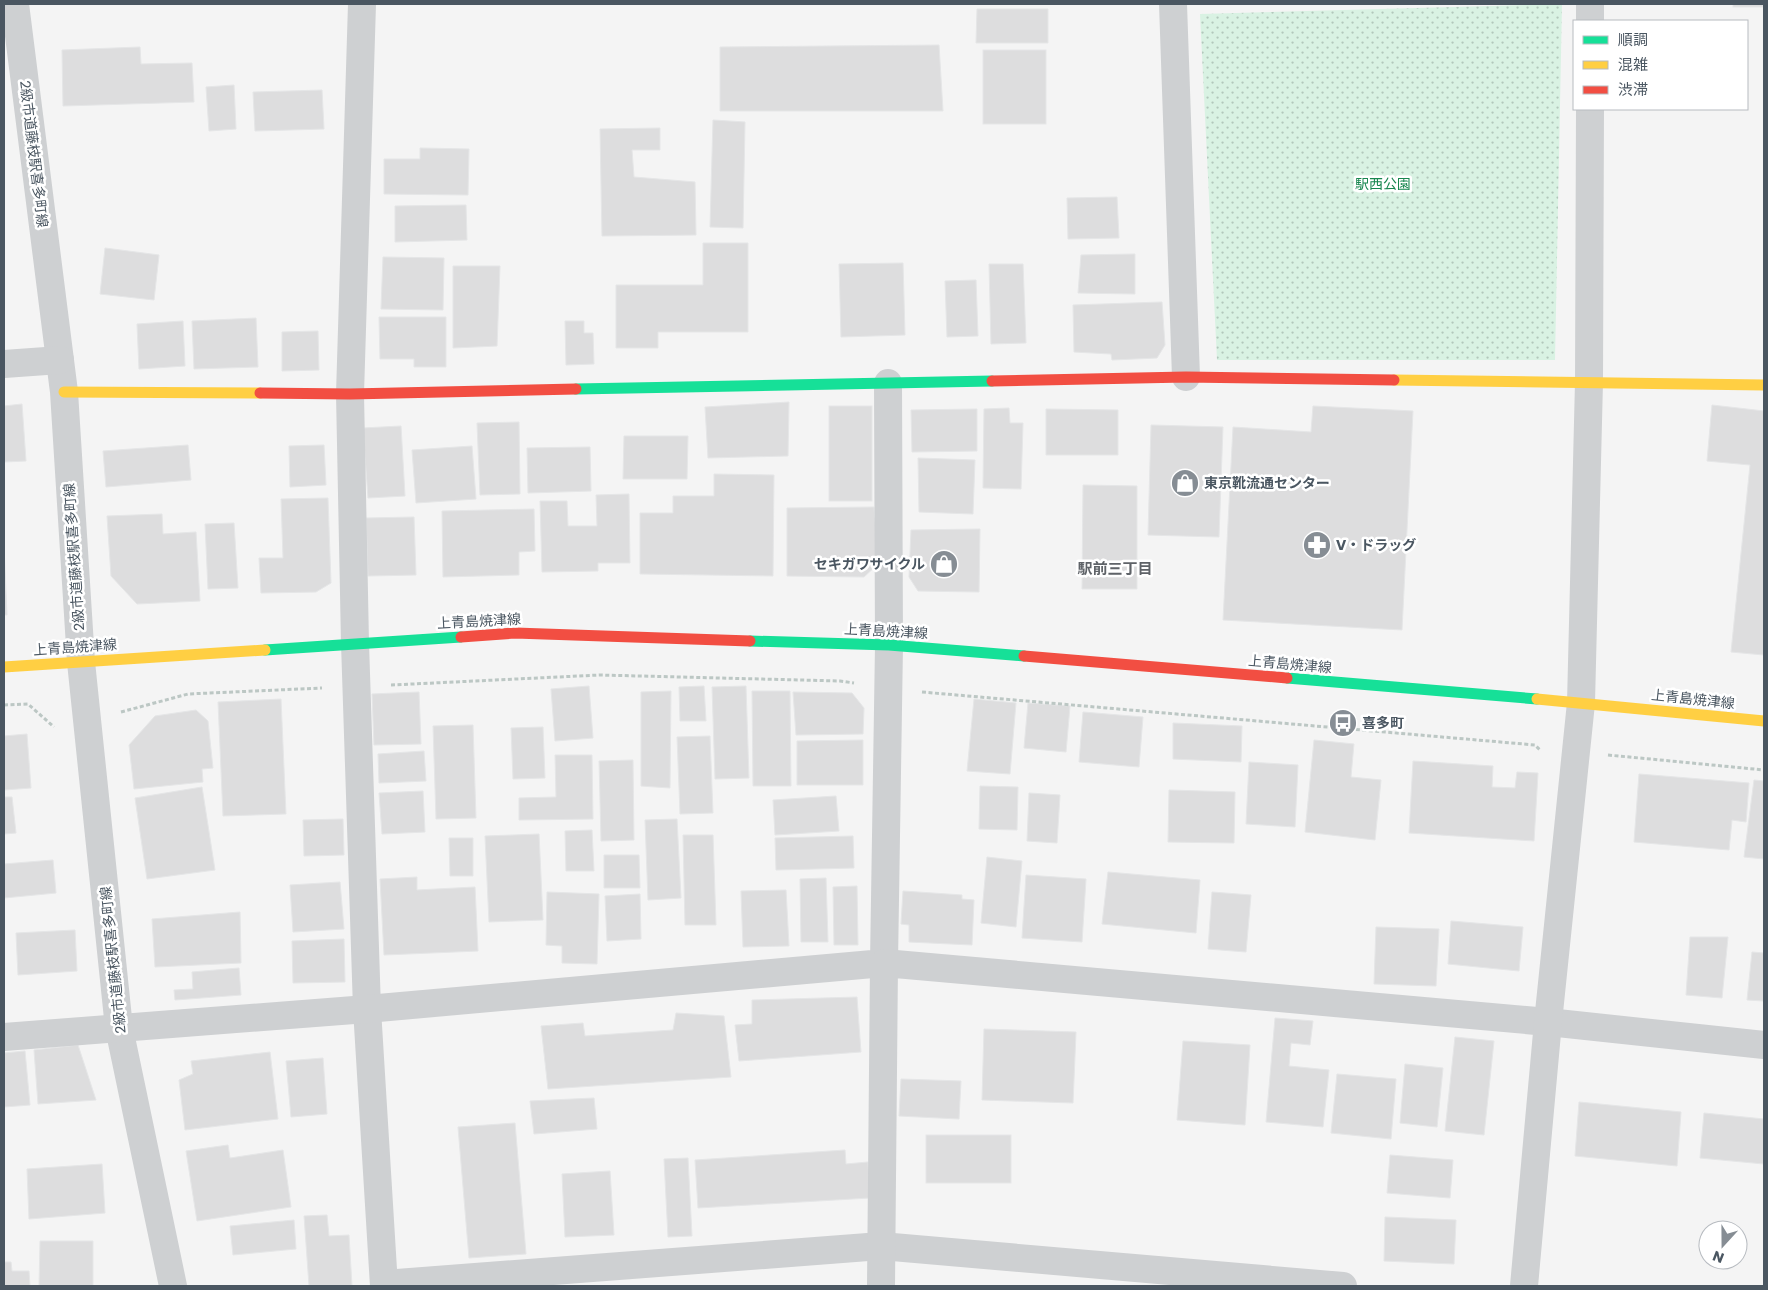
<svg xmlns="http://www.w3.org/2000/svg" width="1768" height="1290" font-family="Poppins,'Noto Sans JP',sans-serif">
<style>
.park{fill:url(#park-dots)}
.building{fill:#ddddde;stroke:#e5e6e7}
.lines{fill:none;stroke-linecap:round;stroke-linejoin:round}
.path{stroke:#bcc7c4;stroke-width:3;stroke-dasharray:4 2.5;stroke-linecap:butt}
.street{stroke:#ced0d2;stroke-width:28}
.fast{stroke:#16e098;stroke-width:11}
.slow{stroke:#ffcf43;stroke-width:11}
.jam{stroke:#f24e42;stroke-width:11}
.labels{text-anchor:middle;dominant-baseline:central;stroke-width:5;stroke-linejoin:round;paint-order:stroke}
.street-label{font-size:14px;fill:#4a5661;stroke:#fff}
.park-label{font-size:14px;fill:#17864f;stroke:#fff}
.poi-label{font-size:14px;font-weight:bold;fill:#4a5661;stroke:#fff;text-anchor:start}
.neighbourhood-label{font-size:15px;font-weight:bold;fill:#5f6368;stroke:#fff}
</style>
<defs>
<pattern id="park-dots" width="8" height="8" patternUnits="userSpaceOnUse" patternTransform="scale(1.25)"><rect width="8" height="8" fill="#d9f2e3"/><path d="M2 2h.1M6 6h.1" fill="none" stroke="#b2c7bb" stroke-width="1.8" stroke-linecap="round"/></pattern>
</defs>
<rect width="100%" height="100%" fill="#f4f4f4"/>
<polygon class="park" points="1562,4 1555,360 1217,360 1200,14"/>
<g class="building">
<rect x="1733" y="4" width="31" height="3"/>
<polygon points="977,9 1048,9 1048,43 976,43"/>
<polygon points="939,45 943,111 720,111 720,47"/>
<polygon points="140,47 141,64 192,63 194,102 63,106 62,50"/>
<rect x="983" y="50" width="63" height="74"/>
<polygon points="234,85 236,129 209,131 206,87"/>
<polygon points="322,90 324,129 255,131 253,92"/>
<polygon points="713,120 745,122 743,228 710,227"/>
<polygon points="660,128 660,150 632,150 634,177 695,182 696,235 602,236 600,129"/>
<polygon points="420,148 469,149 468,195 384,194 384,159 420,159"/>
<polygon points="1117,197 1119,238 1068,239 1067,198"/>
<polygon points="466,205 467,240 395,242 395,206"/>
<polygon points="703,243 748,243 748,332 658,332 658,348 616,348 616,285 703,285"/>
<polygon points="105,248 159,255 154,300 100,294"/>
<polygon points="1135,254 1135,294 1078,293 1081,255"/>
<polygon points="383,257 444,258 443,310 381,309"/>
<polygon points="903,263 905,335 841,337 839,264"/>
<polygon points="989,264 1023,264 1026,343 991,344"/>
<polygon points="453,266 500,266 497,346 453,348"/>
<polygon points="976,280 978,336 947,337 945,281"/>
<polygon points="1162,302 1165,345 1157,358 1112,360 1111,354 1074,352 1073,305"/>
<polygon points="379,317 446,317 446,367 414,367 414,359 380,359"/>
<polygon points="256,318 258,367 194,369 192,321"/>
<polygon points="183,321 185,366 139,369 137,324"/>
<polygon points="565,321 584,321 584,333 593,333 594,364 566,365"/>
<polygon points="318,331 319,370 282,371 282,332"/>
<polygon points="789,402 788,456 708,458 705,407"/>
<polygon points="22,404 26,461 4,462 4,406"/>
<polygon points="1712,405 1764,411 1764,655 1731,652 1750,465 1707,461"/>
<rect x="829" y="406" width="43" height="95"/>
<polygon points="1313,406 1413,411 1402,630 1223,620 1233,427 1311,432"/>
<polygon points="1009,408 1010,423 1023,423 1021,489 983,488 984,409"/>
<polygon points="977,409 977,451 912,452 911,410"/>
<polygon points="1046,409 1118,410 1118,455 1046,455"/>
<polygon points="519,422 520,494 480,495 477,423"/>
<polygon points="1151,425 1223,427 1219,537 1148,535"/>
<polygon points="401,426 405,496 368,498 363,428"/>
<polygon points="624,436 688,436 687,479 623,479"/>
<polygon points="188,445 191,480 106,487 103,451"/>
<polygon points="324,445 326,485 290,487 289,446"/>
<polygon points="472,446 476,499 416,503 412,450"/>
<polygon points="590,447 591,491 528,493 527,448"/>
<polygon points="918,458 975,460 973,514 919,512"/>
<polygon points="714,474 774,475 773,576 640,574 640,513 673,513 673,496 714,496"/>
<polygon points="1083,485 1137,486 1137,589 1082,589"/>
<polygon points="629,494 630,563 598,563 598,571 542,572 540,501 567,501 568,526 597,526 596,495"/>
<polygon points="328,498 331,583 316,592 261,593 259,558 283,558 281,499"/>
<polygon points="874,507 879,563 864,577 787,576 787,508"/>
<polygon points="534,509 535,551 519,552 519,575 443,577 442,511"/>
<polygon points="162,514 163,534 196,532 200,601 137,604 111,576 107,516"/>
<polygon points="414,517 416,575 368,576 366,518"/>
<polygon points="234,523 238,588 208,589 205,524"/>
<polygon points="980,529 979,592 918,591 909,577 911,530"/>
<polygon points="4,547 7,615 4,615"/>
<polygon points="589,686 593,738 555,741 551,689"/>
<polygon points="704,686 706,721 680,721 679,687"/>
<polygon points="746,686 749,778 715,779 712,687"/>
<polygon points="671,691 670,788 641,786 641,692"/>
<polygon points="752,691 790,691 791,786 753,786"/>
<polygon points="419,692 421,744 374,745 372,694"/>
<polygon points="793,692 852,693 864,708 863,734 796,735"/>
<polygon points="281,699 286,814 223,816 218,702"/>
<polygon points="974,699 1016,703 1010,774 967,771"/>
<polygon points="1028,703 1070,706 1066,752 1024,748"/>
<polygon points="196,710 208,721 213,768 202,769 203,782 134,789 129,745 155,716"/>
<polygon points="1083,712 1143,717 1139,767 1079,762"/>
<polygon points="1173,723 1242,726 1241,762 1173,759"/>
<polygon points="473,725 476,818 436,819 433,726"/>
<polygon points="543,727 545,778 513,779 511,728"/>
<polygon points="27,734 31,788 4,790 4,736"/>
<polygon points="710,736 713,813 680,814 677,737"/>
<polygon points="863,740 863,785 797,785 797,741"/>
<polygon points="1314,740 1354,744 1351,777 1381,780 1375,840 1305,832"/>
<polygon points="424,751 426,781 379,783 378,754"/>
<polygon points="555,755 592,755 593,819 519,820 519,798 556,797"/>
<polygon points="633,760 634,840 601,841 599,761"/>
<polygon points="1413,761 1493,766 1492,787 1515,788 1517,772 1538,773 1534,841 1409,833"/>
<polygon points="1249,762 1298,765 1295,827 1246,824"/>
<polygon points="1639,774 1749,783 1746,822 1732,820 1729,850 1634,842"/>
<polygon points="1754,780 1764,781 1764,859 1744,857"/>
<polygon points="980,786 1018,787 1017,830 979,829"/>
<polygon points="202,787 215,870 147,879 135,798"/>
<polygon points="1169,790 1235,792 1234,843 1168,842"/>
<polygon points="423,791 425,832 382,834 379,793"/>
<polygon points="1029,793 1060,795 1057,843 1027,841"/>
<polygon points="836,796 839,831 775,835 773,800"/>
<polygon points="4,797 12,797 16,833 4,834"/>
<polygon points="343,819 344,855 304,856 303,820"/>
<polygon points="677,819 681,898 648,900 645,820"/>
<polygon points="592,830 594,871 566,871 565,831"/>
<polygon points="539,834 543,920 489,922 485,836"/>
<polygon points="683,835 713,835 716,925 685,925"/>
<polygon points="853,836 854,868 776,870 775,838"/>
<polygon points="449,838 473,838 473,876 450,876"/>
<polygon points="604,855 639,855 640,888 604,888"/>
<polygon points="987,857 1022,861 1016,927 981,923"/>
<polygon points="53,860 56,893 4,898 4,864"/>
<polygon points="1108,872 1200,880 1196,933 1102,924"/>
<polygon points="1026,875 1086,879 1082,942 1022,938"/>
<polygon points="417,877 417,890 475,887 478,951 384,955 380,879"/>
<polygon points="826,878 828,942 801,942 800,879"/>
<polygon points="340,882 344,929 293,932 290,885"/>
<polygon points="857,886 858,945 834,945 833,887"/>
<polygon points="786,890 789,946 743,947 741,891"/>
<polygon points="903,891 962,895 962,899 974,900 972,945 909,942 909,925 901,924"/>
<polygon points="547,892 599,894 597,964 562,963 562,946 546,945"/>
<polygon points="1212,892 1251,895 1246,952 1208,949"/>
<polygon points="640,894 641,939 607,941 605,896"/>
<polygon points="240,912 241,963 155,967 152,919"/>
<polygon points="1451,921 1523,927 1519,971 1448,964"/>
<polygon points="1376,927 1439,929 1436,986 1374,984"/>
<polygon points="75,930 77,971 18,975 16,933"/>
<polygon points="1690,937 1728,937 1722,998 1686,995"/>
<polygon points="344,939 345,982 293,983 292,941"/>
<polygon points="1752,952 1764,953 1764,1001 1747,1000"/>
<polygon points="239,968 241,995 175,1000 174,990 193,989 192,972"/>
<polygon points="857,997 861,1052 739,1061 735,1025 752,1024 752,1000"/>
<polygon points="676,1013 724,1016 731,1077 548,1089 541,1026 583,1023 585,1036 673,1030"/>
<polygon points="1275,1018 1313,1021 1310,1045 1291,1043 1289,1066 1329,1070 1323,1127 1266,1122"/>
<polygon points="984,1029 1076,1032 1073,1103 982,1100"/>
<polygon points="1455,1037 1494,1041 1484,1135 1445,1131"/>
<polygon points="1183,1041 1250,1045 1245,1125 1177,1120"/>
<polygon points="78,1045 96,1100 38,1104 34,1050"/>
<polygon points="25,1051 30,1105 4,1107 4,1053"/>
<polygon points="270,1052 278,1119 185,1130 179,1080 193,1074 191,1061"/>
<polygon points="323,1058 327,1114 291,1117 286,1061"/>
<polygon points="1405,1064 1443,1068 1437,1127 1400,1123"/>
<polygon points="1337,1074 1396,1079 1391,1139 1331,1133"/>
<polygon points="901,1079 961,1081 959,1119 899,1116"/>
<polygon points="594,1098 597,1129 534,1134 530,1101"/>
<polygon points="1579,1102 1681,1112 1677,1166 1575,1156"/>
<polygon points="1704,1113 1764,1119 1764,1164 1700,1158"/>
<polygon points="515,1123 526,1254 469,1258 458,1127"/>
<rect x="926" y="1135" width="85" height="48"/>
<polygon points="228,1145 230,1158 283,1150 291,1207 197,1221 186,1151"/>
<polygon points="845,1150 846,1164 868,1162 870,1198 698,1208 695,1160"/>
<polygon points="1390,1155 1453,1160 1450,1198 1387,1193"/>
<polygon points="688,1158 692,1236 668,1237 664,1159"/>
<polygon points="102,1164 105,1213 29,1219 27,1169"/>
<polygon points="610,1171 614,1235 565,1237 562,1174"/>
<polygon points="327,1215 329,1236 349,1235 352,1286 309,1286 304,1216"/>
<polygon points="1385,1217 1456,1220 1454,1264 1384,1261"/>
<polygon points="294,1220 296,1249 233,1255 230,1226"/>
<polygon points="40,1241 93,1241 93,1286 102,1286 39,1286"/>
<polygon points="4,1262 11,1262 12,1271 29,1271 30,1286 4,1286"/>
</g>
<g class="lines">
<g class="path">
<polyline points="391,685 600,675 840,681 854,683"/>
<polyline points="922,692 1535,745 1541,751"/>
<polyline points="4,705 28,704 54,727"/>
<polyline points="121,712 188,694 322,688"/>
<polyline points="1608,755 1764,770"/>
</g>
<g class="street">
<polyline points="15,4 64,392 81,662 119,1028 173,1286"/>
<polyline points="362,4 350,394 355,643 367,1009 384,1286"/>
<polyline points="1173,4 1186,377"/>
<polyline points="1590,21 1590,4"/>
<polyline points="4,364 60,360"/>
<polyline points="4,1037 367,1009 884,963 889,645 888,383"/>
<polyline points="384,1284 881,1246 1343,1286"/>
<polyline points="881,1286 884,963 1548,1022 1764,1045"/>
<polyline points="1524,1286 1548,1022 1581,703 1589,382 1590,109"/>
</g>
<g class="fast">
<polyline points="576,389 992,381"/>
<polyline points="750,641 889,645 1024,656"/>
<polyline points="265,650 461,637"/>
<polyline points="1287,678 1537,699"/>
</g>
<g class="slow">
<polyline points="1394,380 1764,385"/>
<polyline points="64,392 260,393"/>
<polyline points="4,667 265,650"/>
<polyline points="1537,699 1764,721"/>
</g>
<g class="jam">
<polyline points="992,381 1186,377 1394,380"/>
<polyline points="260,393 350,394 576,389"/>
<polyline points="461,637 515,633 750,641"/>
<polyline points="1024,656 1287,678"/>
</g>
</g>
<defs>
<symbol id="shop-disc" viewBox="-11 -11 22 22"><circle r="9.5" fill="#868d94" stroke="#fff"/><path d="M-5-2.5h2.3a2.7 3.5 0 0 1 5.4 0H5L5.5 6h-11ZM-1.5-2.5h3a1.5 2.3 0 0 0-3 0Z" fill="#fff"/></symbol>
<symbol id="pharmacy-disc" viewBox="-11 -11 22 22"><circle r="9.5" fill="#868d94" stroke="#fff"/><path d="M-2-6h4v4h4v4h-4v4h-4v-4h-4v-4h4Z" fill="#fff"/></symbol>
<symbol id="bus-disc" viewBox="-11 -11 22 22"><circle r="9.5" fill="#868d94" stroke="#fff"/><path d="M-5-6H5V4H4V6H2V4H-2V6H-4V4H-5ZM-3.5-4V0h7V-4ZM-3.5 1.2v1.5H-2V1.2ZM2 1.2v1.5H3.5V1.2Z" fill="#fff"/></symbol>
</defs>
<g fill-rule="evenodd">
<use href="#shop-disc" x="1169" y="467" width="32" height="32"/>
<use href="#pharmacy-disc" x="1301" y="529" width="32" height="32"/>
<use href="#shop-disc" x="928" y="548" width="32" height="32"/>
<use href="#bus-disc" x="1327" y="707" width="32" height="32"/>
</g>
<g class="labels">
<g class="street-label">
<text transform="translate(34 154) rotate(83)">2級市道藤枝駅喜多町線</text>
<text transform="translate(74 557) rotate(-94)">2級市道藤枝駅喜多町線</text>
<text transform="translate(479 621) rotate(-3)">上青島焼津線</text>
<text transform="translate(886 631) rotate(3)">上青島焼津線</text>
<text transform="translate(75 647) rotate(-4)">上青島焼津線</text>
<text transform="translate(1290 664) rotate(5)">上青島焼津線</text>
<text transform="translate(1693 699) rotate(6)">上青島焼津線</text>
<text transform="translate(113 960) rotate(-96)">2級市道藤枝駅喜多町線</text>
</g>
<g class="park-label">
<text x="1383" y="184">駅西公園</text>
</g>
<g class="poi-label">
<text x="1204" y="483">東京靴流通センター</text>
<text x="1336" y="545">V・ドラッグ</text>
<text x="925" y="564" text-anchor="end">セキガワサイクル</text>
<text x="1362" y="723">喜多町</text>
</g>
<g class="neighbourhood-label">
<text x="1115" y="568">駅前三丁目</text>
</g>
</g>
<rect width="1768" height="1290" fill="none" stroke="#4a5661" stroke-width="10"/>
<rect x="1573" y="20" width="175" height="90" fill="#ffffff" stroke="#b7bbc0"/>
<rect x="1583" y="36" width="25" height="8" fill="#16e098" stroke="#b7bbc0"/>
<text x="1618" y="45" font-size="15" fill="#4a5661">順調</text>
<rect x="1583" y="61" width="25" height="8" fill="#ffcf43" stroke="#b7bbc0"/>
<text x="1618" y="70" font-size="15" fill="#4a5661">混雑</text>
<rect x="1583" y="86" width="25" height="8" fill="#f24e42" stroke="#b7bbc0"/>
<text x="1618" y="95" font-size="15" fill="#4a5661">渋滞</text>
<g transform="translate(1723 1245) rotate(201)"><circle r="24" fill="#ffffff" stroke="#b7bbc0"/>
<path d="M0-4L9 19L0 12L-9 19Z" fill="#868d94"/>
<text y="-8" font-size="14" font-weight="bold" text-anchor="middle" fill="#4a5661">N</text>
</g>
</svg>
